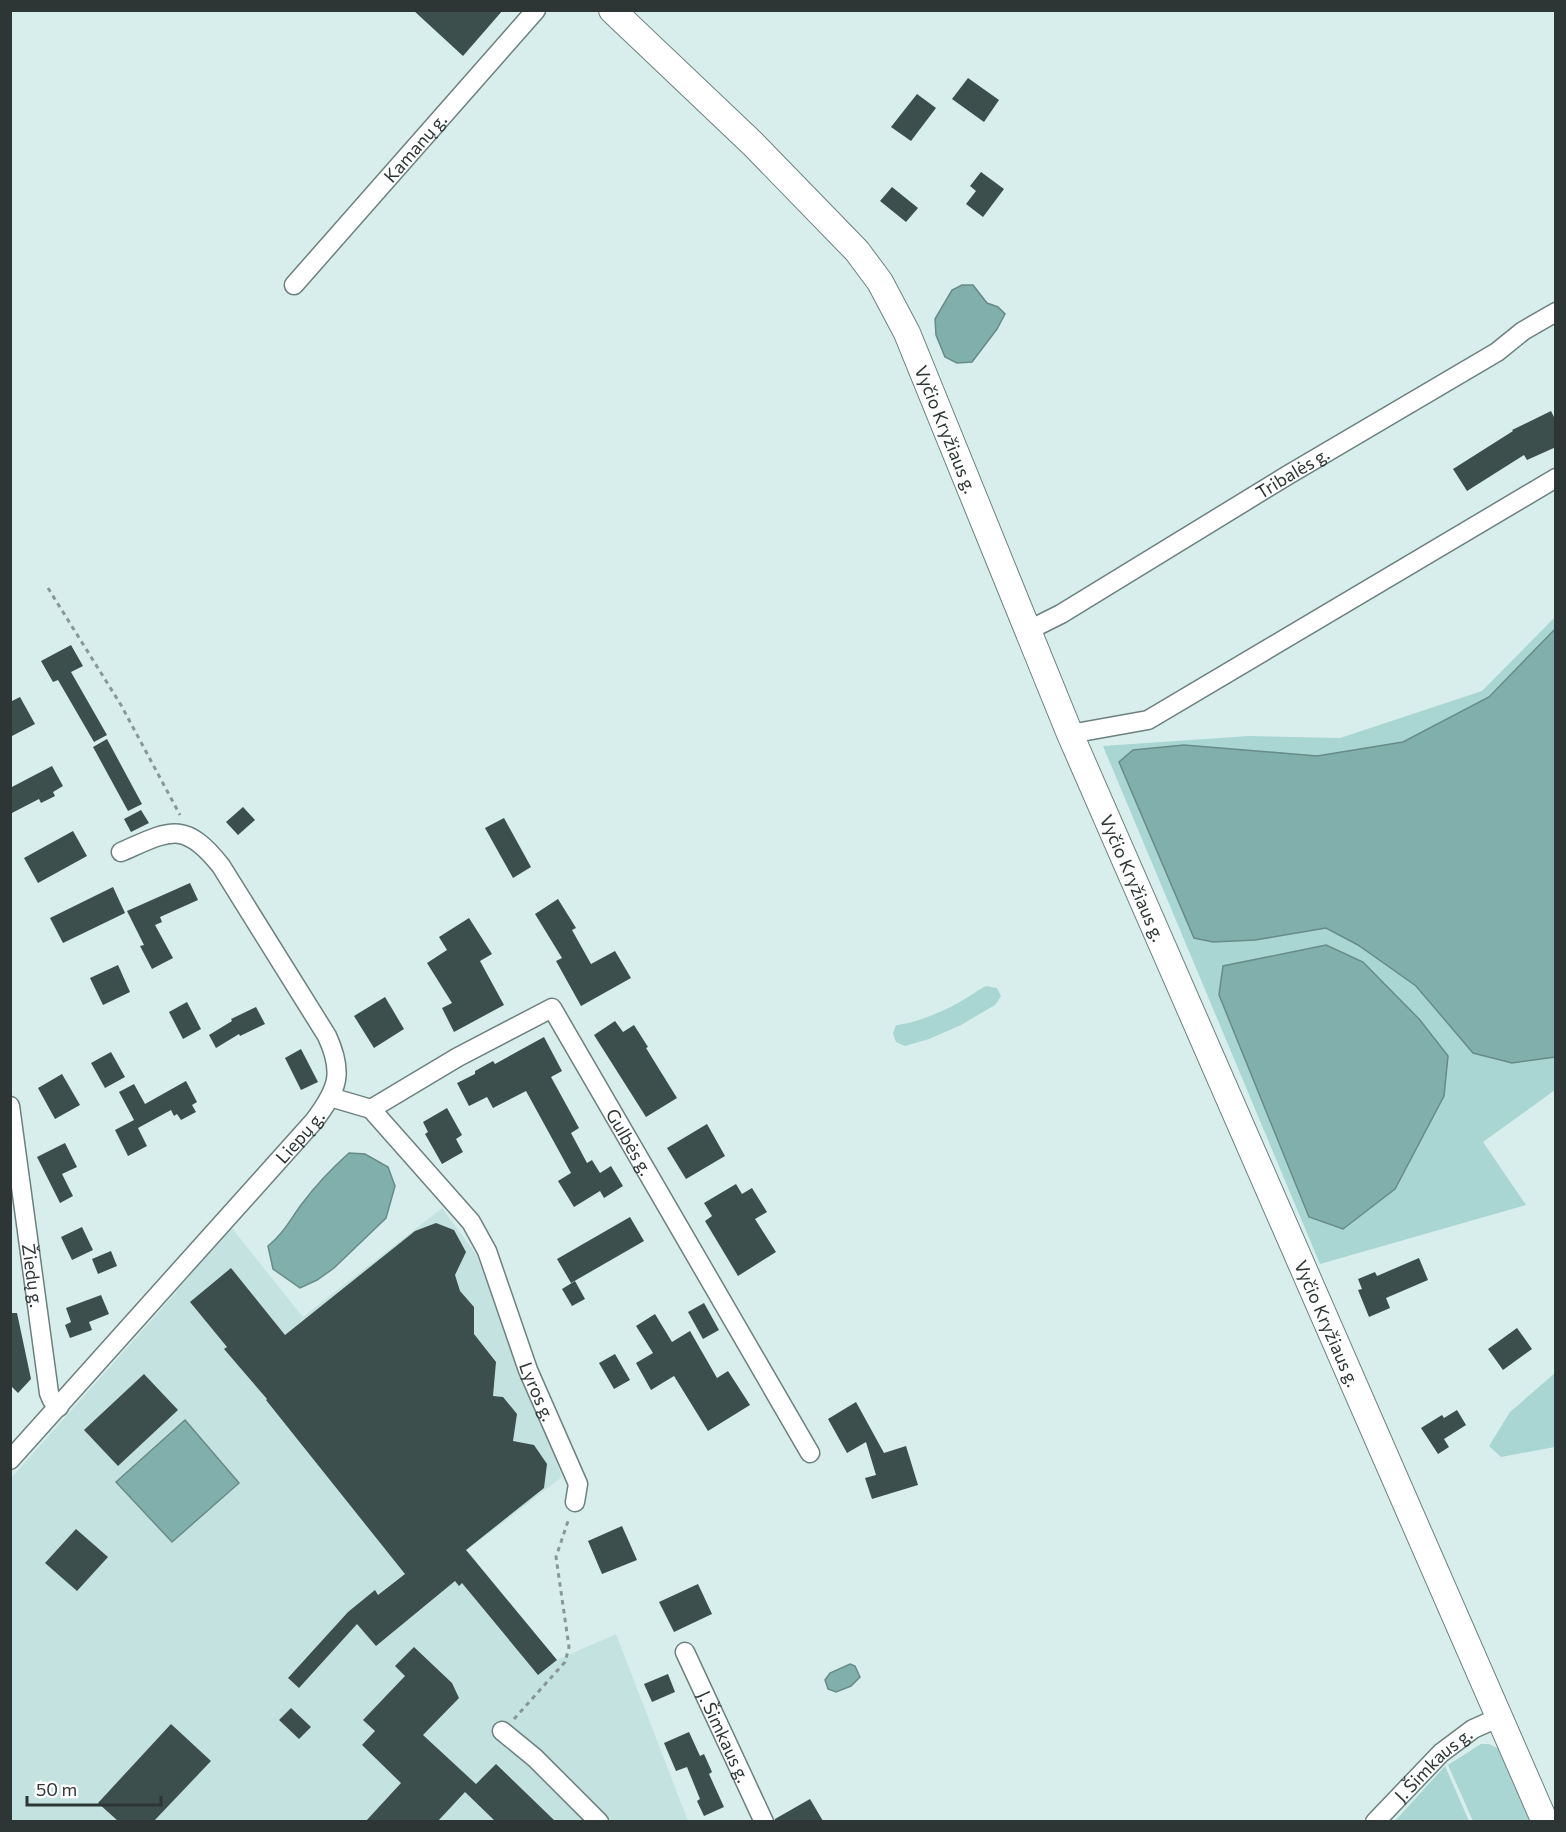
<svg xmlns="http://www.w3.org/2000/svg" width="1566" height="1832" font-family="Commissioner,sans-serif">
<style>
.built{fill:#c4e3e0}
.green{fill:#a9d6d3;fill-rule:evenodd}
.water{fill:#81b0ac;stroke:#688b88;stroke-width:1.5}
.building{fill:#3c4f4d}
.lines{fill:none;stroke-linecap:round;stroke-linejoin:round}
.street-casing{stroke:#6c817f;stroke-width:21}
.secondary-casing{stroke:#6c817f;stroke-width:28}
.path{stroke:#889896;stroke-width:3;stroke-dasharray:4.5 4.5;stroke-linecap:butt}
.street{stroke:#fff;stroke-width:18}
.secondary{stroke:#fff;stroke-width:26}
.labels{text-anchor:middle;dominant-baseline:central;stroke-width:6;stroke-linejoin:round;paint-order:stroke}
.street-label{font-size:18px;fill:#2d3635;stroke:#fff}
</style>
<rect width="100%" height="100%" fill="#d8eeec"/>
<polygon class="built" points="442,1208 476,1254 562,1477 467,1550 557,1660 616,1634 688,1821 11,1822 11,1478 164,1306 231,1227 303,1317"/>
<g class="green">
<path d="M1555,617v12l-66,68 -86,45 -86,14 -133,-11 -51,5 122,190 71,-12 32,17 58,41 57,67 39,10 43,-6v33l-72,52 43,63 -206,59 -217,-518 146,-10 91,2 142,-47zM1420,1020l-9,137 -16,32z"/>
<path d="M986,986l11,2 4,8 -6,9 -34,20 -32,14 -24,7 -9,-4 -3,-9 3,-8c17,-1 46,-13 62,-22 10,-5 16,-11 28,-17z"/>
<polygon points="1555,1373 1555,1447 1501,1457 1489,1446 1510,1412"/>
<polygon points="1481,1744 1489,1744 1501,1750 1530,1821 1473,1821 1448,1765"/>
<polygon points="1445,1766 1469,1821 1395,1821"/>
</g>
<g class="water">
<polygon points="962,285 973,285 987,303 998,307 1005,314 997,329 972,362 957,363 945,357 936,335 935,319 952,290"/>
<polygon points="1555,629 1555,1057 1512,1063 1473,1053 1416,986 1358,945 1326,928 1255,940 1213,942 1194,938 1119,762 1133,750 1184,745 1317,756 1403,742 1489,697"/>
<polygon points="1326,945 1363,962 1420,1020 1448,1056 1444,1096 1395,1189 1343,1229 1309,1217 1219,995 1223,966"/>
<path d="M349,1153l16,1 23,13 7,19 -9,32 -52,50 -17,12 -17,8 -27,-19 -5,-23c15,-12 22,-26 33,-41 14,-19 30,-36 48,-52z"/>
<polygon points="185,1420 239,1483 172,1542 116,1482"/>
<polygon points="850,1664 855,1666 860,1677 851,1686 836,1692 828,1689 825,1680 830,1673"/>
</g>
<g class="building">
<polygon points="413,10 503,10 463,56"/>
<polygon points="968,78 999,100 984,122 952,99"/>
<polygon points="917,94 936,108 911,141 891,127"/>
<polygon points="981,172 1004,189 983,217 966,204 976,191 970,186"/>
<polygon points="892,187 918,208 906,222 880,201"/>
<polygon points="1551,411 1556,421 1556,447 1527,460 1524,455 1467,491 1453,469 1513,431 1512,430"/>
<polygon points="71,645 83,666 71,672 107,735 94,742 58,680 53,682 41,661"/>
<polygon points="20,697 35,724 10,737 10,702"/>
<polygon points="107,739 142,804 128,811 93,747"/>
<polygon points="52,766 63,786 53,792 55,796 41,803 39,799 10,814 10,788"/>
<polygon points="243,807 255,820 238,835 226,822"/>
<polygon points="141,810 149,823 131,832 124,819"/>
<polygon points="504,818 531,867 513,878 485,828"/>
<polygon points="73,831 87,856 38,883 24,858"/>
<polygon points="190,883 198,900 160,917 162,922 155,925 173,958 152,969 140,946 144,945 127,911"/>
<polygon points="113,887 125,913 63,943 50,918"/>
<polygon points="558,899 576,928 572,930 591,964 615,951 631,978 581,1006 556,961 562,958 535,914"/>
<polygon points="469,918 492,954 480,961 504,1005 454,1032 442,1008 452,1003 427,963 447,950 439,937"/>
<polygon points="118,965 130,992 103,1005 90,978"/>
<polygon points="385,997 404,1029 374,1048 354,1016"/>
<polygon points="187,1002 201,1029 183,1039 169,1012"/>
<polygon points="256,1007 265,1024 240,1036 239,1034 216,1048 209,1035 232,1021 231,1019"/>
<polygon points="615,1021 623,1032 634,1025 648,1047 646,1048 677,1098 646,1117 594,1035"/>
<polygon points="544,1037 562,1071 551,1077 579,1128 571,1133 587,1163 592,1160 600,1173 611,1166 623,1186 604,1198 600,1191 574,1207 558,1181 571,1173 526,1091 493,1108 487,1097 469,1106 457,1083 475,1074 475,1071 493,1061 495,1064"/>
<polygon points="301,1049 318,1082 301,1090 285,1058"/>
<polygon points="111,1052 125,1077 105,1088 91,1063"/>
<polygon points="62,1074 80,1105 55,1119 38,1088"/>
<polygon points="186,1081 197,1102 192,1105 196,1112 181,1120 177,1114 174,1116 171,1110 138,1128 147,1146 128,1156 115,1130 134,1120 119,1092 134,1084 145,1104"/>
<polygon points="447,1108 462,1135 456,1139 463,1152 442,1164 425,1134 428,1132 423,1122"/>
<polygon points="707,1124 725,1156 686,1179 667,1148"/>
<polygon points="65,1143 77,1167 62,1174 73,1196 60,1203 37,1157"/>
<polygon points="736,1184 742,1194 752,1188 767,1212 755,1219 776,1252 738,1276 705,1221 712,1216 704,1203"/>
<polygon points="630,1217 644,1241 571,1283 557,1259"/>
<polygon points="436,1223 454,1230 466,1252 455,1275 460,1291 474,1307 474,1334 496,1362 493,1396 503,1397 517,1414 513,1441 534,1445 547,1464 544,1488 466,1550 557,1660 538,1675 462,1583 459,1586 455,1581 376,1646 357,1624 299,1688 288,1678 348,1612 375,1590 378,1595 405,1574 266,1400 267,1399 224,1349 227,1347 190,1302 231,1268 285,1335 415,1231"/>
<polygon points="82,1227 93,1250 72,1260 61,1237"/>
<polygon points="111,1251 117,1266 98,1274 92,1259"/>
<polygon points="1419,1258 1428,1280 1386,1298 1390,1308 1369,1317 1358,1290 1362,1289 1358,1279 1375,1272 1377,1276"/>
<polygon points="575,1281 585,1299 572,1306 562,1289"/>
<polygon points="101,1295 109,1314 89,1322 92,1330 70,1338 65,1325 71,1322 66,1308"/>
<polygon points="704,1303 719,1330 703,1339 688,1312"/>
<polygon points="10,1313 17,1313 31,1379 18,1393 10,1385"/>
<polygon points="655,1314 672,1342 690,1331 717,1378 728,1371 750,1405 708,1431 674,1376 651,1390 636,1363 653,1353 636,1326"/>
<polygon points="1517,1328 1532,1349 1503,1370 1488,1349"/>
<polygon points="615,1354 630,1380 614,1389 599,1363"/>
<polygon points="144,1374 178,1410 118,1466 84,1430"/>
<polygon points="856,1402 884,1453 906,1446 918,1485 872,1499 865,1478 876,1475 866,1442 847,1453 828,1419"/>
<polygon points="1457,1410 1466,1425 1444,1439 1449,1447 1438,1454 1421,1428 1442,1415 1444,1418"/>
<polygon points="622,1526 637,1560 602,1574 588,1541"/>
<polygon points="76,1529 108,1557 77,1591 45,1563"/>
<polygon points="698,1584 712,1614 674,1632 659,1602"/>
<polygon points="414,1647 452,1683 459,1698 423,1735 476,1784 496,1764 555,1821 495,1821 465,1792 438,1821 366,1821 401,1783 362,1745 375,1731 363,1720 405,1676 395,1666"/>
<polygon points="668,1674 675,1692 652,1702 644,1684"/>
<polygon points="291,1708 311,1727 299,1739 279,1720"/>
<polygon points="171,1724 211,1761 154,1821 118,1821 98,1803"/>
<polygon points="689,1732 700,1756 704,1754 712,1772 709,1774 724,1807 704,1816 697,1801 700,1799 687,1767 676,1771 664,1743"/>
<polygon points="810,1799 823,1821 775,1821 775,1819"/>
</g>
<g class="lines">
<defs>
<g id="street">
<path id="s1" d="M294,285l242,-275"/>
<path id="s2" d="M1027,631l34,-17 227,-139 209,-123 26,-21 33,-19"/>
<polyline points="1070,734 1148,720 1556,478"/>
<path id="s3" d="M330,1097l41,12 100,113 16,29 41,119 50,114 -3,18"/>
<path id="s4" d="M10,1106l39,287 3,7 7,7"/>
<path id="s5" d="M371,1109l87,-52 94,-49 258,445"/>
<path id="s6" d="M10,1460l304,-339c24,-32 30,-48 13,-85l-106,-170c-37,-47 -52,-35 -100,-14"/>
<path id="s7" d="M685,1652l79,170"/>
<polyline points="502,1731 535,1758 599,1822"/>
<path id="s8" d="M1375,1822l66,-69 32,-24 27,-12"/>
</g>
<g id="secondary">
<path id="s9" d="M612,10l141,134 104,107 23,31 27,51 163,401 475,1088"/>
</g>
</defs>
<use href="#street" class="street-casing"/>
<use href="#secondary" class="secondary-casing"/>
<g class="path">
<polyline points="48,588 121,705 180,815"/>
<polyline points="514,1719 565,1662 569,1647 556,1557 569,1518"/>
</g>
<use href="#street" class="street"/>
<use href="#secondary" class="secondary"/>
</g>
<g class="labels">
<g class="street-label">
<text stroke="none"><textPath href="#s1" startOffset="183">Kamanų g.</textPath></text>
<text stroke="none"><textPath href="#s9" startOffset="544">Vyčio Kryžiaus g.</textPath></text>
<text stroke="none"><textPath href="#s2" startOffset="309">Tribalės g.</textPath></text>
<text stroke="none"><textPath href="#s9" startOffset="1030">Vyčio Kryžiaus g.</textPath></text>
<text stroke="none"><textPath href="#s6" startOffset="434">Liepų g.</textPath></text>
<text stroke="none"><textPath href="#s5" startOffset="362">Gulbės g.</textPath></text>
<text stroke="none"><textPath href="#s4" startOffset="171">Žiedų g.</textPath></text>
<text stroke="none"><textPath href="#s9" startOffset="1516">Vyčio Kryžiaus g.</textPath></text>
<text stroke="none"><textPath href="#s3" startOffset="376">Lyros g.</textPath></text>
<text stroke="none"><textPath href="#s7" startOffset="93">J. Šimkaus g.</textPath></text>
<text stroke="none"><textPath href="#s8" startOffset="82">J. Šimkaus g.</textPath></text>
</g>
</g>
<rect width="1566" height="1832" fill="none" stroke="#2d3635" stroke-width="24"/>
<path d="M27 1796v9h134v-9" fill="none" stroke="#2d3635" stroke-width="3"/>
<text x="36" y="1796" font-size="18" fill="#2d3635" stroke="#ffffff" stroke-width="4.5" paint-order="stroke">50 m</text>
</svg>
